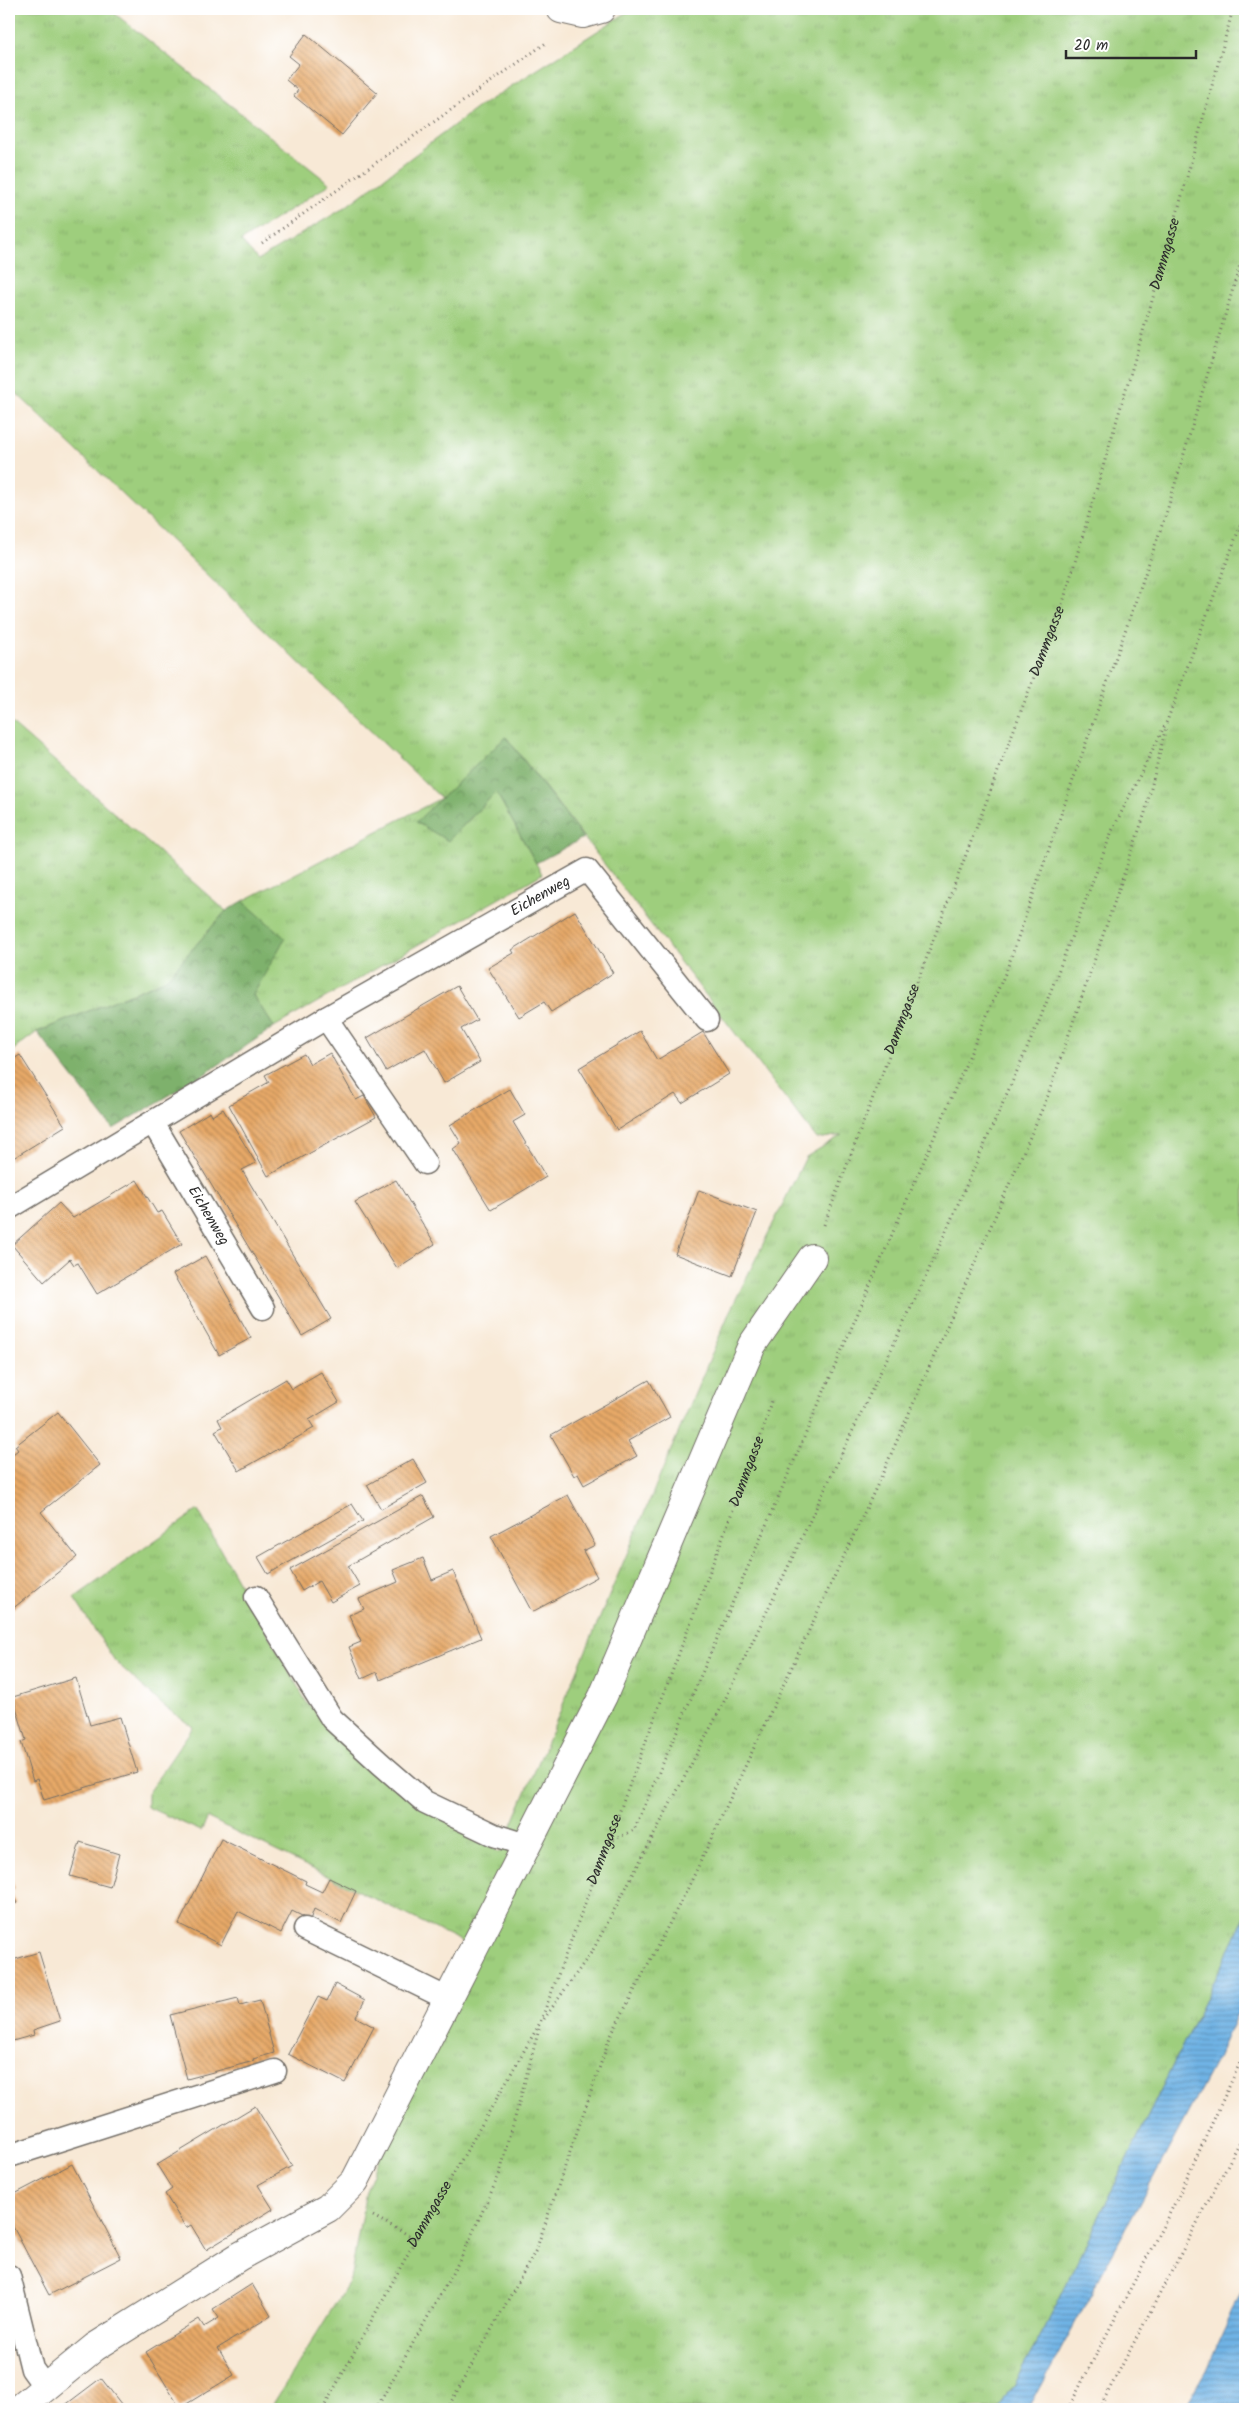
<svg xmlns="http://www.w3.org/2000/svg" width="1254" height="2418" font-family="Kalam,sans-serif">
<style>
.grass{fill:url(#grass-tufts);stroke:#647c54}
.forest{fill:url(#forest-crowns);stroke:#546e4c}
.water{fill:url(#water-rules);stroke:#4e6f88}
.building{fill:url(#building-back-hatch)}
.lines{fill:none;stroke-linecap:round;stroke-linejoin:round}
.service-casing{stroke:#736e67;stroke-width:25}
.minor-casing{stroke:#736e67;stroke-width:30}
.path{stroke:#736e67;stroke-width:3;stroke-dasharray:1 4;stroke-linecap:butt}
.service{stroke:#fff;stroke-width:22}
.minor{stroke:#fff;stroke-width:28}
.labels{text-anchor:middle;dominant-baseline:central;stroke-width:4;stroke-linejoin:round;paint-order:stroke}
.street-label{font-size:15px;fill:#2b2b2b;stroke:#fff}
</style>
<defs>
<pattern id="grass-tufts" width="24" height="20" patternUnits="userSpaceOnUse" patternTransform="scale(1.25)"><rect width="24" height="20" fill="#9ece7d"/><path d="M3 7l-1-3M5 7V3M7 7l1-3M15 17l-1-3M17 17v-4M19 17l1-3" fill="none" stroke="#88b16c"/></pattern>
<pattern id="forest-crowns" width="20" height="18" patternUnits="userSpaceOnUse" patternTransform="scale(1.25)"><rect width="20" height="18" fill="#7eb16c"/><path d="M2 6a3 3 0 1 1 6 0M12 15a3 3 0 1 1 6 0" fill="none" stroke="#679059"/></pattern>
<pattern id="water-rules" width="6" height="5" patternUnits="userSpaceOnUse" patternTransform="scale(1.25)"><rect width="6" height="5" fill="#70b3e5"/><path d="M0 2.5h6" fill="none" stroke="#5c92ba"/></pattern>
<pattern id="building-back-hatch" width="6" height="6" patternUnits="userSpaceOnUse" patternTransform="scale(1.25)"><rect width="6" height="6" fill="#e7a968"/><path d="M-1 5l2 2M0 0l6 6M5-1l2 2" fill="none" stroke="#bb8a56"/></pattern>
</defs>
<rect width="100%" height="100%" fill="#fff"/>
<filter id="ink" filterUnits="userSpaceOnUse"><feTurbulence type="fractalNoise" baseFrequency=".02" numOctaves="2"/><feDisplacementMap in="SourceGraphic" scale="10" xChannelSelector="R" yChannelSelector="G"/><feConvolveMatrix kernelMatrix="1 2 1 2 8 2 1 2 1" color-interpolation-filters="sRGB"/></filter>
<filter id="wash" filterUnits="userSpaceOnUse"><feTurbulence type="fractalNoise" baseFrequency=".0096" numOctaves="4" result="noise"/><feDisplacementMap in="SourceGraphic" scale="20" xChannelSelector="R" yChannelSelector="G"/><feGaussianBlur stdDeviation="1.12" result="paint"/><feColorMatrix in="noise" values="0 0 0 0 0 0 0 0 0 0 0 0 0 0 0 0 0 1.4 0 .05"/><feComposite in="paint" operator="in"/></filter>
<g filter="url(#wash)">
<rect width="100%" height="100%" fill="#f8e9d6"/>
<g class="grass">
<polygon points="9,9 109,9 330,184 241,241 258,260 344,208 477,108 632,9 1245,9 1245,1917 1046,2326 1000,2409 270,2409 350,2280 366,2191 465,1943 208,1818 201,1831 147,1807 147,1794 193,1727 165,1707 115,1661 74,1598 198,1510 307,1703 354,1751 500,1853 730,1311 806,1157 842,1135 817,1139 506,737 448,841 496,792 542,874 274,1027 253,995 284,938 243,901 441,798 11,388 9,390"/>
<polygon points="9,721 226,911 165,980 37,1032 9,1053"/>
</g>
<g class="forest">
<polygon points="506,737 583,838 536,863 496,792 448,841 416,822"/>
<polygon points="243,901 285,938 253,995 274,1027 205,1074 113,1129 37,1032 165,980 226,911"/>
</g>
<g class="water">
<polygon points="1245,1917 1245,1996 1217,2059 1029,2409 1000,2409 1046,2326"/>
<polygon points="1245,2283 1245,2409 1184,2409 1206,2371"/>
</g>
<g id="blocks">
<g class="building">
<polygon points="306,34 377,93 342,135 294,96 298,90 286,80 299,64 289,56"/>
<polygon points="575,911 613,973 551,1012 544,1002 519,1017 488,968 514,953 512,950"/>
<polygon points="457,986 477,1020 461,1029 480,1062 444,1083 425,1049 386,1071 367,1038"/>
<polygon points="640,1031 657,1060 703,1032 729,1074 682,1103 675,1094 617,1130 579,1068"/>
<polygon points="330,1053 356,1100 364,1096 376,1117 268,1176 229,1105 269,1082 265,1075 304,1054 310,1064"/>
<polygon points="20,1055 65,1126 10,1160 9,1062"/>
<polygon points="510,1089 525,1115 513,1122 546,1177 491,1210 453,1149 461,1143 450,1125"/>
<polygon points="223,1109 256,1163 242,1170 331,1319 302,1336 179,1131 210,1112 212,1116"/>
<polygon points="137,1180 157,1213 162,1211 182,1244 97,1294 78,1263 74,1265 70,1259 44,1282 12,1245 59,1203 73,1218"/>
<polygon points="396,1180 435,1244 397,1268 355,1202"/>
<polygon points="699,1190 757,1212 732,1276 675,1254"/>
<polygon points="205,1256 251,1338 219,1355 173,1274"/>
<polygon points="321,1372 339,1402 309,1420 314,1428 239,1471 215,1431 222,1427 218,1419 286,1379 292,1389"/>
<polygon points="649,1380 670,1417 628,1441 637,1456 584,1485 578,1474 574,1476 551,1435"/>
<polygon points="58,1412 100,1465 41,1512 77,1557 11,1610 9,1607 9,1457 18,1450 15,1446"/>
<polygon points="413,1459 427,1483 381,1509 367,1485"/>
<polygon points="568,1495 595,1545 583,1551 597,1577 532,1612 491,1536"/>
<polygon points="423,1496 434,1517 348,1566 360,1586 331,1602 319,1581 302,1591 290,1570"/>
<polygon points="352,1504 363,1521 268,1574 258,1557"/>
<polygon points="423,1558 432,1580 453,1571 481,1638 380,1680 377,1672 362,1679 349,1647 361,1642 349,1615 364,1609 359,1599 398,1582 393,1570"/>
<polygon points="76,1678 90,1725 120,1717 137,1772 44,1800 37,1779 33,1781 21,1742 26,1740 13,1697"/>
<polygon points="221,1839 306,1881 305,1884 322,1892 329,1878 356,1891 341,1923 314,1909 310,1920 292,1911 281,1933 238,1911 221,1945 179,1924"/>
<polygon points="80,1842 119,1854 110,1887 70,1876"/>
<polygon points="9,1875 15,1888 10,1891 17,1903 9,1907"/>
<polygon points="39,1952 60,2021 33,2030 34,2035 9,2042 9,1961"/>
<polygon points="335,1984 365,2000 356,2017 374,2027 345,2083 288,2054 318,1997 327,2001"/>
<polygon points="238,1998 240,2005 260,2000 274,2053 253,2059 254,2061 187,2079 170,2015"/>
<polygon points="255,2106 292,2166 258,2185 273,2209 206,2250 191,2225 186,2228 165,2194 172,2189 157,2165"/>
<polygon points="72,2164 121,2258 49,2295 9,2219 9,2197"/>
<polygon points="252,2284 271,2316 218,2348 234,2375 180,2408 146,2352 199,2319 204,2327 219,2318 213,2309"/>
<polygon points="101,2378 125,2409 60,2409"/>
</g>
</g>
</g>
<g filter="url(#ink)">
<use href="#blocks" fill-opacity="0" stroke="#736e67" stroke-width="1"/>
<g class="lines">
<defs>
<g id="service">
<polyline points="326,1018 425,1163"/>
<path id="s3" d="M153,1123l110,185"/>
<path id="s4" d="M9,1208l317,-190 261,-148 120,150"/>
<polyline points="256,1597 332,1719 380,1763 425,1802 494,1835 526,1845"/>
<polyline points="305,1929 448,1999"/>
<polyline points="9,2156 275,2071"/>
<polyline points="9,2276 32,2369 45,2387"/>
</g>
<g id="minor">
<polyline points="561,9 583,14 601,9"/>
<polyline points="19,2409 95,2347 240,2256 328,2208 355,2181 603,1696 752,1345 812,1258"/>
</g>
</defs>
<use href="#service" class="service-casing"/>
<use href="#minor" class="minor-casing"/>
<g class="path">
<polyline points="262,243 546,43"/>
<path id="s1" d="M824,1225l240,-626 103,-349 66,-241"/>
<polyline points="609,1842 634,1830 1007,969 1167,511 1245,248"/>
<polyline points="544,2019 593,1950 721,1708 927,1274 1040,1019 1112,831 1167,721 1245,513"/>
<polyline points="373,2216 416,2239"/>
<path id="s2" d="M323,2409l93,-170 124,-216 223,-593 8,-29"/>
<polyline points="376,2409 462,2256 500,2173 539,2029"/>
<polyline points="447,2409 536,2250 610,2037 689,1886 881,1477 1047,1098 1145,813 1166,727"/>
<polyline points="1068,2409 1178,2197 1245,2052"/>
<polyline points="1099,2409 1245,2132"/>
</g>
<use href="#service" class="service"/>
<use href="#minor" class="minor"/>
</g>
</g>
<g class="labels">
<g class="street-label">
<text stroke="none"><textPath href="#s1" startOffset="1030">Dammgasse</textPath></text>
<text stroke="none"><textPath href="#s1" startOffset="625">Dammgasse</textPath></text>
<text stroke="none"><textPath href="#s4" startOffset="616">Eichenweg</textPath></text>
<text stroke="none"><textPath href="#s1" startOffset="220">Dammgasse</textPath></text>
<text stroke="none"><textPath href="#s3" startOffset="108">Eichenweg</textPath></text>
<text stroke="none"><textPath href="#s2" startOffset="1032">Dammgasse</textPath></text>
<text stroke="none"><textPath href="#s2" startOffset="628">Dammgasse</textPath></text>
<text stroke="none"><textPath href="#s2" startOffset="222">Dammgasse</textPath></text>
</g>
</g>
<rect width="1254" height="2418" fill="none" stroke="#fff" stroke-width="30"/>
<path d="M1066 50v8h130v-8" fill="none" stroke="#2b2b2b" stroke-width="2.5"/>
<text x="1074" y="50" font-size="15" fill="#2b2b2b" stroke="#ffffff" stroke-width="4" paint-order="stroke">20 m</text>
</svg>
